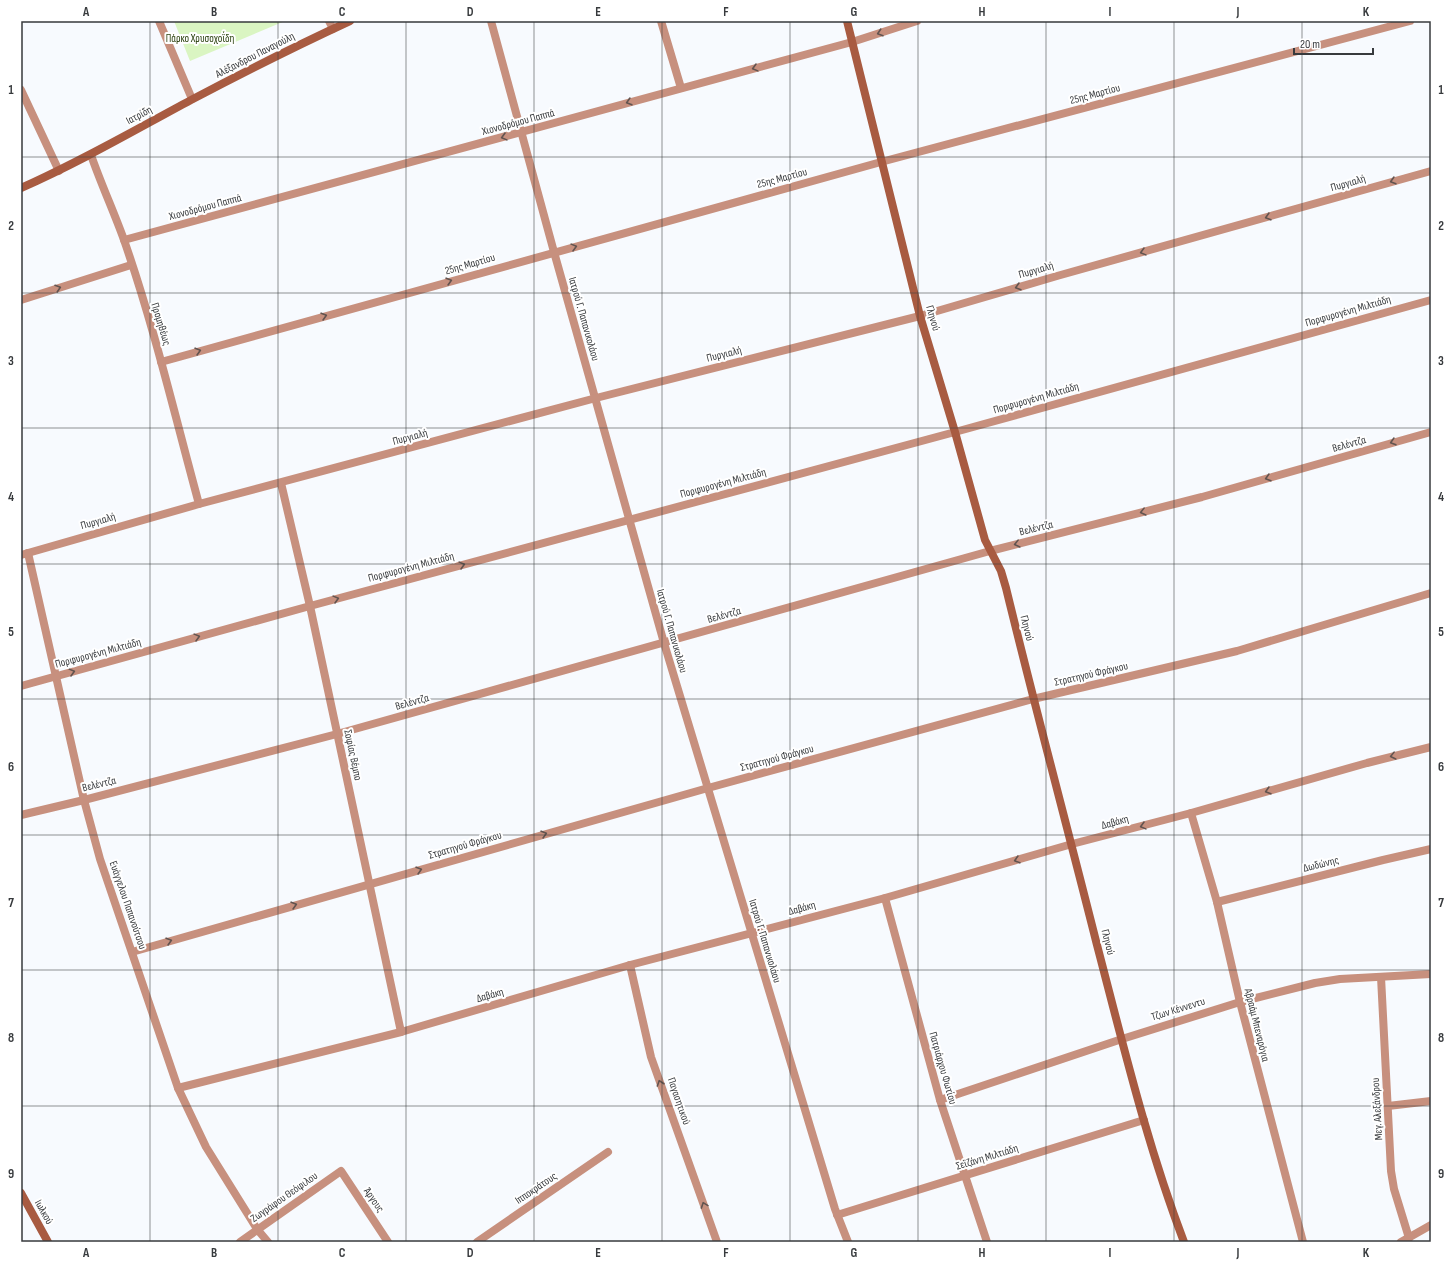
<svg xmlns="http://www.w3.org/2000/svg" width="1452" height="1263" font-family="'Sofia Sans Condensed',sans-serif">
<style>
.green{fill:#daf5c2}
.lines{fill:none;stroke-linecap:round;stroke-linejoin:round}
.street{stroke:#c7907e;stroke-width:8}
.secondary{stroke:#a85b41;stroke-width:8}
.oneway{stroke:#625450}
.grid{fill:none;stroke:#373a3d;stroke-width:1;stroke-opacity:0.55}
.labels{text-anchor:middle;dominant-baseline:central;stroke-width:4;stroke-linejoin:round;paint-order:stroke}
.park-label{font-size:11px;fill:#2b4110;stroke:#fff}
.street-label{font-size:11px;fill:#373a3d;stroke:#fff}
.neatline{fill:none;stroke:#373a3d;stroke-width:1.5}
.grid-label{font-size:13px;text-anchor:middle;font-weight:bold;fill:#373a3d}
</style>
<rect width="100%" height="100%" fill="#f7fafe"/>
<polygon class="green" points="174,21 285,21 190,61"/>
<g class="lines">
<g class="street">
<polyline points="159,21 192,99"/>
<polyline points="329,21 333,29"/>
<polyline points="491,21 554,252 664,643 835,1209 848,1242"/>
<polyline points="661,21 681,88"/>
<polyline points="21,90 59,171"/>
<path d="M91,155c10,29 23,57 33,85 30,86 51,176 75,264"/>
<polyline points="124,240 852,42 917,21"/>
<polyline points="21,300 131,265"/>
<polyline points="161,362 881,162 1410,21"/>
<polyline points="281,483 310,606 401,1032"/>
<polyline points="28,553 84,800 100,859 178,1088 206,1147 257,1229 268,1242"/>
<polyline points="21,555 199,504 596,398 920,316 1057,276 1431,171"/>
<polyline points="21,686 310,606 955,432 1431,300"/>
<polyline points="1191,813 1217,902 1240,1002 1303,1242"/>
<polyline points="21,815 84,800 337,734 990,551 1202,497 1431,432"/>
<polyline points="885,898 940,1100 987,1242"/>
<polyline points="1217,902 1383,860 1431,849"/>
<polyline points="132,952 708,788 1033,699 1237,651 1431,593"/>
<polyline points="630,965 651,1057 717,1242"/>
<polyline points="1381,977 1391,1171 1394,1189 1409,1238"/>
<polyline points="178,1088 401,1032 630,965 885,898 1072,844 1191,813 1367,763 1431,747"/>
<polyline points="940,1100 1122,1039 1240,1002 1315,983 1340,979 1431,974"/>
<polyline points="1388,1106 1431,1101"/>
<polyline points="837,1215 1144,1120"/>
<polyline points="240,1242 341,1171 388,1242"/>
<polyline points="477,1242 608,1152"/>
<polyline points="1401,1242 1431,1225"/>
</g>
<g class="secondary">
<path d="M847,21l73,295 35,116 30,108 16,31 5,17c29,119 61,238 91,357 26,99 50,200 87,297"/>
<path d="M21,188c59,-26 114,-58 170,-88 53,-28 105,-54 159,-79"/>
<polyline points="21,1193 48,1242"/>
</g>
</g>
<defs><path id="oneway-chevron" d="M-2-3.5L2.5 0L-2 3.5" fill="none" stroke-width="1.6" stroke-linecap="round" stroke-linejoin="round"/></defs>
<g class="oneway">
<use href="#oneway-chevron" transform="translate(880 33) rotate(162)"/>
<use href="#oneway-chevron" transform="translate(755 68) rotate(165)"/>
<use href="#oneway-chevron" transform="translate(629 102) rotate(164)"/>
<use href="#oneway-chevron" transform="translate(504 137) rotate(165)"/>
<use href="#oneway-chevron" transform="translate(1393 181) rotate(164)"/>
<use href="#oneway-chevron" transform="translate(1268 217) rotate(164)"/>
<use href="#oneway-chevron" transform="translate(574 247) rotate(-15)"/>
<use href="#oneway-chevron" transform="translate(1143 252) rotate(165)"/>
<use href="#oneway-chevron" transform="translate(449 281) rotate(-16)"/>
<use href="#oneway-chevron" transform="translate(1018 287) rotate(164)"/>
<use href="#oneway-chevron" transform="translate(58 288) rotate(-18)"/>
<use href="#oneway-chevron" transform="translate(324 316) rotate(-16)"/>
<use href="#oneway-chevron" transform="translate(198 351) rotate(-16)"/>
<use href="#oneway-chevron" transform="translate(1393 442) rotate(164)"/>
<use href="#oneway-chevron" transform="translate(1268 478) rotate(164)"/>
<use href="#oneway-chevron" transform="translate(1143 512) rotate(166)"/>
<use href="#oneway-chevron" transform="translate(1017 544) rotate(166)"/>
<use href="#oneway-chevron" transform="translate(462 565) rotate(-15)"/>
<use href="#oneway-chevron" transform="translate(336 599) rotate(-15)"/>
<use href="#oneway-chevron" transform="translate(197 637) rotate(-15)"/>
<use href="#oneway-chevron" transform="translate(72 672) rotate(-15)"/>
<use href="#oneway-chevron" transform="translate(1393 756) rotate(166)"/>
<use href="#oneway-chevron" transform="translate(1268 791) rotate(164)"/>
<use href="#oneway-chevron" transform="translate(1143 826) rotate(165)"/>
<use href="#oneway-chevron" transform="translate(544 834) rotate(-16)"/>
<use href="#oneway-chevron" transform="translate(1017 860) rotate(164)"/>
<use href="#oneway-chevron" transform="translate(419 870) rotate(-16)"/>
<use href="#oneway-chevron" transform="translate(294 905) rotate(-16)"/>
<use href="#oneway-chevron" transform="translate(169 941) rotate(-16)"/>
<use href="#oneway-chevron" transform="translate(660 1083) rotate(-109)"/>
<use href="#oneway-chevron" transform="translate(704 1205) rotate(-110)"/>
</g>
<path class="grid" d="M150,21v1221M278,21v1221M406,21v1221M534,21v1221M662,21v1221M790,21v1221M918,21v1221M1046,21v1221M1174,21v1221M1302,21v1221M21,157h1410M21,293h1410M21,428h1410M21,564h1410M21,699h1410M21,835h1410M21,970h1410M21,1106h1410"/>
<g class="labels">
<g class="park-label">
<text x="200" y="38">Πάρκο Χρυσοχοΐδη</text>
</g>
<g class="street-label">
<text transform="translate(255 55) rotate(-27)">Αλέξανδρου Παναγούλη</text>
<text transform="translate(1095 94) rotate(-15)">25ης Μαρτίου</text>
<text transform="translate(139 115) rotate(-28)">Ιατρίδη</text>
<text transform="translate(518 122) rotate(-15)">Χιονοδρόμου Παππά</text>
<text transform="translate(782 178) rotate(-15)">25ης Μαρτίου</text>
<text transform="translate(1348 183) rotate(-16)">Πυργιαλή</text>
<text transform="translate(205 207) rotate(-15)">Χιονοδρόμου Παππά</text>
<text transform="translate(470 264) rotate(-16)">25ης Μαρτίου</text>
<text transform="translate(1036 270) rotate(-16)">Πυργιαλή</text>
<text transform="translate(1348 311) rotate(-16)">Πορφυρογένη Μιλτιάδη</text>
<text transform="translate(933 318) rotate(74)">Γληνού</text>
<text transform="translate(584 319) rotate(74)">Ιατρού Γ. Παπανικολάου</text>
<text transform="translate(161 324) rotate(73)">Προμηθέως</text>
<text transform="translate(724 354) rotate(-14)">Πυργιαλή</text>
<text transform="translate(1036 398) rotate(-16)">Πορφυρογένη Μιλτιάδη</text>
<text transform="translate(410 437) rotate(-15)">Πυργιαλή</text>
<text transform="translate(1349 444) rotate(-16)">Βελέντζα</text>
<text transform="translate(723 483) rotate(-15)">Πορφυρογένη Μιλτιάδη</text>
<text transform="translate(98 521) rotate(-16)">Πυργιαλή</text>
<text transform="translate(1036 528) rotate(-14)">Βελέντζα</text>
<text transform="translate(411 567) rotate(-15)">Πορφυρογένη Μιλτιάδη</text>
<text transform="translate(724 615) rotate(-16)">Βελέντζα</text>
<text transform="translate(1027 628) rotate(76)">Γληνού</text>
<text transform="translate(672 631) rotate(74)">Ιατρού Γ. Παπανικολάου</text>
<text transform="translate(98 653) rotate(-15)">Πορφυρογένη Μιλτιάδη</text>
<text transform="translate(1091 674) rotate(-13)">Στρατηγού Φράγκου</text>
<text transform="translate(412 702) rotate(-16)">Βελέντζα</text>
<text transform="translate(353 755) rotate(78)">Σοφίας Βέμπο</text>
<text transform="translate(777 758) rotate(-15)">Στρατηγού Φράγκου</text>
<text transform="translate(99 784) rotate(-14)">Βελέντζα</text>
<text transform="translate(1115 822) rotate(-15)">Δαβάκη</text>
<text transform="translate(465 845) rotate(-16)">Στρατηγού Φράγκου</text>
<text transform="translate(1321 864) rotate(-14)">Δωδώνης</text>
<text transform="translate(128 905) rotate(71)">Ευάγγελου Παπανούτσου</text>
<text transform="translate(802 908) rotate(-15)">Δαβάκη</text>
<text transform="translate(765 941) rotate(73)">Ιατρού Γ. Παπανικολάου</text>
<text transform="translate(1108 942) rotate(76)">Γληνού</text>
<text transform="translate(490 995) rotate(-16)">Δαβάκη</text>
<text transform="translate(1178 1009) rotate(-17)">Τζων Κέννεντυ</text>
<text transform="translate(1257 1025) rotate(76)">Αβραάμ Μπεναρόγια</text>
<text transform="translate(943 1068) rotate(74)">Πατριάρχου Φωτίου</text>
<text transform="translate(679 1101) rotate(71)">Παγασητικού</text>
<text transform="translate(1377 1109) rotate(-93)">Μεγ. Αλεξάνδρου</text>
<text transform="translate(987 1157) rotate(-17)">Σεϊζάνη Μιλτιάδη</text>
<text transform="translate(536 1188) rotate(-34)">Ιπποκράτους</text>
<text transform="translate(284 1197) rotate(-35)">Ζωγράφου Θεόφιλου</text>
<text transform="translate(374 1200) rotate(56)">Άργους</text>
<text transform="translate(44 1212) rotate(61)">Ιωλκού</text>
</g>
</g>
<rect width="1452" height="1263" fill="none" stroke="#ffffff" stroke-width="44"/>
<path d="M1294 48v6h79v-6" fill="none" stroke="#373a3d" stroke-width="2"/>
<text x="1300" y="48" font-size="12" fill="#373a3d" stroke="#ffffff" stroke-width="3" paint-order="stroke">20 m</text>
<rect x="22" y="22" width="1408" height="1219" class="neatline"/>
<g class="grid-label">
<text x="86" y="16">A</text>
<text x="214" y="16">B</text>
<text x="342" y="16">C</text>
<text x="470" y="16">D</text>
<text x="598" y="16">E</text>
<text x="726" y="16">F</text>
<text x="854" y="16">G</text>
<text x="982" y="16">H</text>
<text x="1110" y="16">I</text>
<text x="1238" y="16">J</text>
<text x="1366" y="16">K</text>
<text x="11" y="94">1</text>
<text x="1441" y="94">1</text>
<text x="11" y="230">2</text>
<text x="1441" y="230">2</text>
<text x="11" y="365">3</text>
<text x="1441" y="365">3</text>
<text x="11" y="501">4</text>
<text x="1441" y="501">4</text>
<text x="11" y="636">5</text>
<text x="1441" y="636">5</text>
<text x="11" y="771">6</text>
<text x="1441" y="771">6</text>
<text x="11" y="907">7</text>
<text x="1441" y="907">7</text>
<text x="11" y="1042">8</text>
<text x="1441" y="1042">8</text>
<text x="11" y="1178">9</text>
<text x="1441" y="1178">9</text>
<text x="86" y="1257">A</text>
<text x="214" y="1257">B</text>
<text x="342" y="1257">C</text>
<text x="470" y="1257">D</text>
<text x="598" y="1257">E</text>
<text x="726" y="1257">F</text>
<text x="854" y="1257">G</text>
<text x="982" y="1257">H</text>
<text x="1110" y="1257">I</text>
<text x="1238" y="1257">J</text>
<text x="1366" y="1257">K</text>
</g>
</svg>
